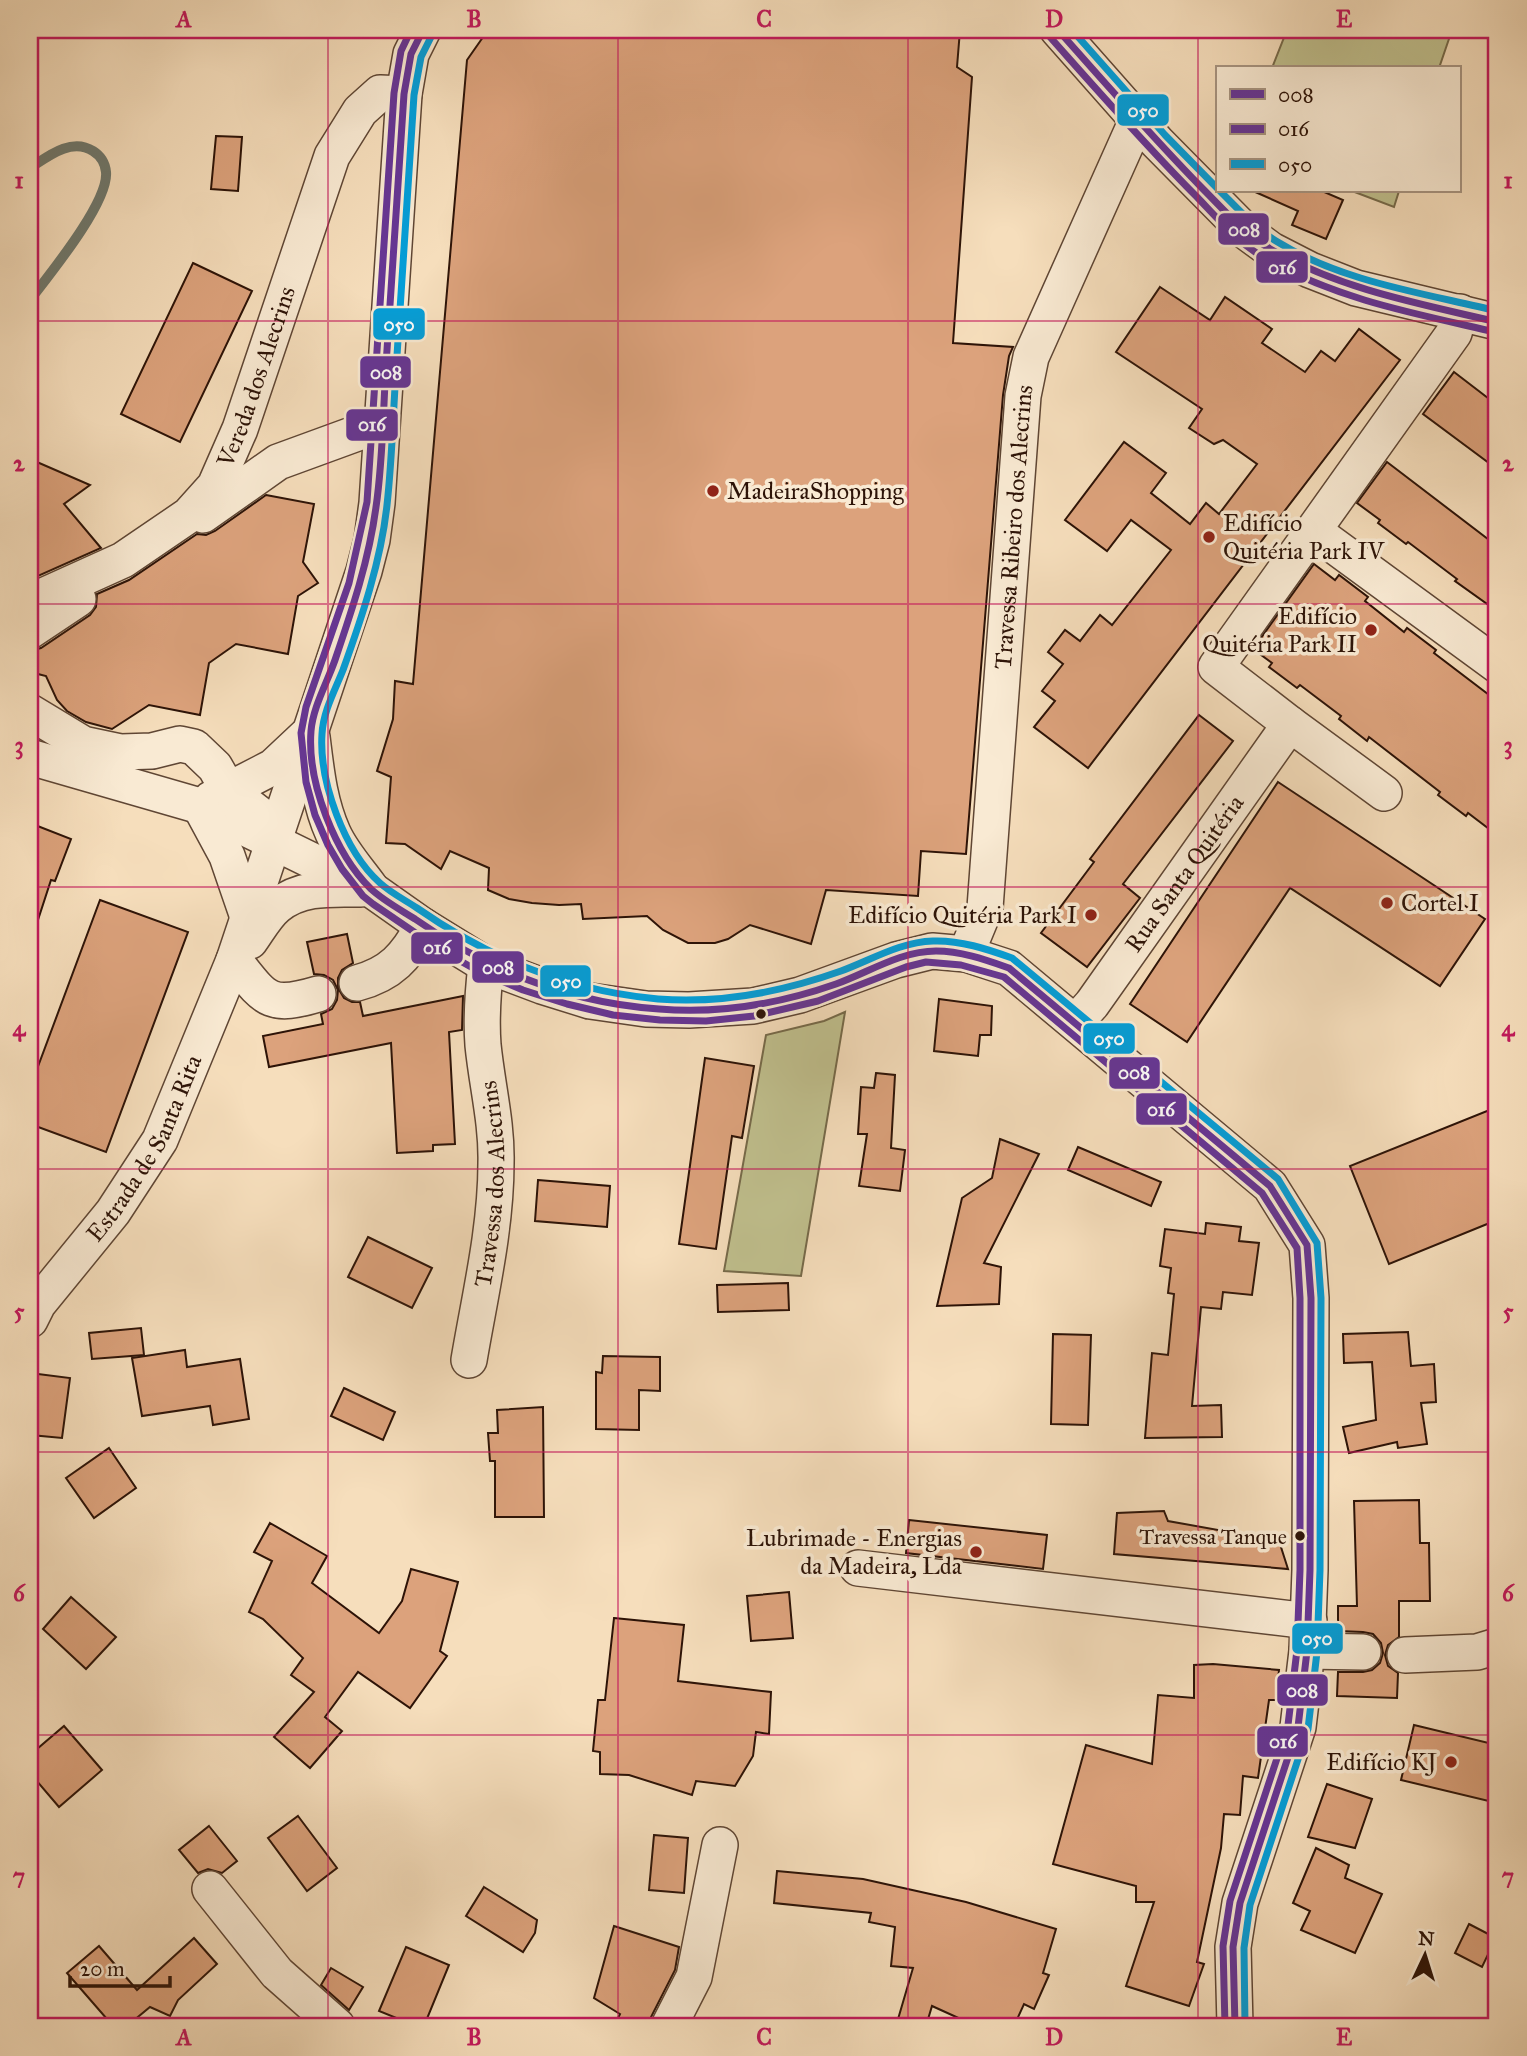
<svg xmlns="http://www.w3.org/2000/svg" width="1527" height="2056" font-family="'IM FELL Great Primer',serif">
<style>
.green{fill:#c0c08e;stroke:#766a4a;stroke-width:2}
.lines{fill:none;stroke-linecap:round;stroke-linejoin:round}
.stream{stroke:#70786c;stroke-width:10}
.building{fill:#dca27c;stroke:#2d1307;stroke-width:2}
.minor-casing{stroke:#5f4634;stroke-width:38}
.minor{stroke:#f9ead3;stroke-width:35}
.bus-1-casing{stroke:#f9ead3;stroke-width:12}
.bus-2-casing{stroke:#f9ead3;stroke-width:12}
.bus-3-casing{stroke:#f9ead3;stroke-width:12}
.bus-1{stroke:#663695;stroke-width:7}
.bus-2{stroke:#663695;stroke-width:7}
.bus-3{stroke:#049ed8;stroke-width:7}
.grid{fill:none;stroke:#c2185b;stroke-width:2;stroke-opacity:0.55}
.poi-dot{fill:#8f2418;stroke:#f9ead3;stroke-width:2.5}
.bus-dot{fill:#2d1307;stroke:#f9ead3;stroke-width:2.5}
.labels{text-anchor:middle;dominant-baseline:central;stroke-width:7;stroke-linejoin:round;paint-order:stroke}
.bus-label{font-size:22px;fill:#2d1307;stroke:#f9ead3;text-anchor:end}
.street-label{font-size:24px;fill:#2d1307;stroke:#f9ead3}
.poi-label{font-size:24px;fill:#2d1307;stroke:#f9ead3;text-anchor:end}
.line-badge{stroke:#f9ead3;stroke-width:2.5}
.badge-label{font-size:19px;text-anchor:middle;font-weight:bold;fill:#fff}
.neatline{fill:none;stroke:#c2185b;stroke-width:2.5}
.grid-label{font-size:23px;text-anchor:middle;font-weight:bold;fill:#c2185b}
</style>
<rect width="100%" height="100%" fill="#f6debc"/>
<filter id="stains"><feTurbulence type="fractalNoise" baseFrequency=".00286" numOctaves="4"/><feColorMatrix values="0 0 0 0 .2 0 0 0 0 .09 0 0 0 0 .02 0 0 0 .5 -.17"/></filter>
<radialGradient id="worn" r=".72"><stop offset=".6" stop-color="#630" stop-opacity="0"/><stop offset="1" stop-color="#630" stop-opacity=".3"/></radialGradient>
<g class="green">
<polygon points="1287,30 1452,30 1439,68 1272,68"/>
<polygon points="1352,191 1399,191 1394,207"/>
<polygon points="845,1012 801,1276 724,1271 766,1035 824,1021"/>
</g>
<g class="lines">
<path class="stream" d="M30,168c17,-11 41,-31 63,-17 8,5 12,11 13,21 3,30 -57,103 -76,128"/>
</g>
<g class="building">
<polygon points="488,30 960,30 957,67 972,77 953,343 1013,347 1009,356 1003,395 966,854 921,851 918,896 826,890 811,944 750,925 728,939 715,943 688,943 663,930 647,916 583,919 581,904 559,905 532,903 509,899 488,890 489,868 450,851 441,869 405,844 386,843 391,777 377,771 393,719 395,681 413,684 467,60"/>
<polygon points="216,136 242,137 238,191 211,189"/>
<polygon points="1253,191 1322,191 1343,200 1326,239 1292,225 1298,211"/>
<polygon points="193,263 252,291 180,442 121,414"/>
<polygon points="1160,287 1210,320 1225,297 1272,329 1262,343 1305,372 1321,351 1335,361 1359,329 1400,360 1088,768 1034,727 1055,701 1042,691 1063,664 1048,652 1065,630 1080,641 1100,615 1112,625 1171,550 1131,520 1107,551 1065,520 1124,442 1166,473 1151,493 1190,524 1206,503 1219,514 1257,464 1223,440 1214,444 1189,428 1202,409 1116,352"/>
<polygon points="1454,372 1497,405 1497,469 1423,414"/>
<polygon points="30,459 90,485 64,504 101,548 38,576 30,554"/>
<polygon points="1387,462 1497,546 1497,611 1455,581 1457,579 1408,542 1406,544 1378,523 1380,520 1357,503"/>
<polygon points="266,495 314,504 303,562 318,583 298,596 288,654 236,644 209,663 200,715 149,705 112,729 86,722 67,711 57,700 46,676 38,674 32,668 30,651 41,648 90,615 96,607 97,594 129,580 197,534 206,535 215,531"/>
<polygon points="1314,564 1335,580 1339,575 1368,597 1365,601 1404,632 1407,628 1436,650 1434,653 1497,701 1497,835 1468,813 1466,816 1438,795 1440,792 1369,737 1367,741 1339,719 1341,716 1300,685 1297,688 1269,667 1272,663 1253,649"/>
<polygon points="1199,715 1233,741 1123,884 1140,898 1087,967 1041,933 1094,862 1090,859"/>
<polygon points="1278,782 1485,919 1440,986 1290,888 1187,1042 1130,1004"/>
<polygon points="35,825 71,839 55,881 51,880 35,929 30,928 30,840"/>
<polygon points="100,900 188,932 106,1152 30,1124 30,1088"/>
<polygon points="347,934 353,963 342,970 338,978 338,988 344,998 352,1002 360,1002 363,1016 463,996 462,1030 449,1032 455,1144 433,1145 433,1151 397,1153 391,1043 269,1067 263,1036 323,1024 321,1014 332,1009 337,1000 338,990 333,980 324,975 314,974 307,942"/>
<polygon points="939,999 992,1006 991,1035 980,1035 978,1056 934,1051"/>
<polygon points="705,1058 754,1066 742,1138 732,1136 716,1249 679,1244"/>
<polygon points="876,1073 895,1075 891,1148 905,1150 900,1191 859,1186 867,1134 858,1134 861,1087 874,1088"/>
<polygon points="1497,1107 1497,1220 1389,1264 1350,1166"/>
<polygon points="1000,1139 1039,1154 984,1263 1001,1267 999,1304 937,1306 962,1198 992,1178"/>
<polygon points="1078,1147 1161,1182 1151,1206 1068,1170"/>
<polygon points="538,1180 610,1186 607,1227 535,1221"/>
<polygon points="1206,1223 1241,1227 1239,1241 1259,1243 1252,1295 1223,1292 1221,1309 1201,1307 1192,1406 1221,1405 1222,1437 1145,1438 1152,1353 1168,1355 1174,1294 1168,1293 1171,1268 1160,1266 1165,1229 1205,1234"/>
<polygon points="368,1237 432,1268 412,1308 348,1277"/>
<polygon points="788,1283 789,1310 718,1312 717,1285"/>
<polygon points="141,1328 144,1355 92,1359 89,1333"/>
<polygon points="1408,1332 1411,1366 1434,1364 1436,1402 1421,1403 1427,1444 1398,1448 1397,1442 1349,1453 1343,1427 1376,1420 1372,1362 1344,1363 1343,1334"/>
<polygon points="1053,1334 1091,1335 1088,1425 1051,1424"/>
<polygon points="185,1350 187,1367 240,1359 249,1419 213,1425 210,1406 142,1416 132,1358"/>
<polygon points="603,1356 660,1357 660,1391 639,1390 639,1430 596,1429 596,1372 602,1373"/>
<polygon points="38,1374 70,1378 62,1438 31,1435"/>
<polygon points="344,1388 395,1412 383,1440 331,1416"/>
<polygon points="543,1407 544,1517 495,1517 495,1461 490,1461 488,1433 498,1433 497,1410"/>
<polygon points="109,1448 136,1488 94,1518 66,1478"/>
<polygon points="1419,1500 1420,1543 1429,1543 1430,1601 1399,1601 1399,1637 1388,1645 1385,1655 1388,1666 1398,1673 1397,1698 1337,1696 1338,1672 1363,1672 1372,1670 1380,1663 1383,1653 1381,1643 1373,1634 1363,1632 1338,1631 1338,1606 1357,1606 1354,1501"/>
<polygon points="1164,1511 1168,1521 1279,1541 1288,1569 1114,1554 1117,1513"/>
<polygon points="909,1520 1047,1535 1043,1569 906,1553"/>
<polygon points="270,1523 327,1556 312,1583 379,1633 402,1601 411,1569 458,1582 440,1651 447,1656 410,1708 358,1672 325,1717 342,1731 310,1768 274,1737 314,1692 291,1675 303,1658 263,1619 249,1612 272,1561 254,1552"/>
<polygon points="789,1592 793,1638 751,1641 747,1596"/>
<polygon points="71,1597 116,1637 86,1669 43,1629"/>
<polygon points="614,1618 684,1625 678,1681 771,1692 769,1734 756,1732 753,1756 735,1786 696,1781 692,1795 629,1775 600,1774 600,1752 593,1751 598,1700 605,1700"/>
<polygon points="1213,1664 1279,1670 1276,1700 1269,1700 1258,1778 1243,1776 1240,1815 1224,1814 1221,1848 1197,1962 1204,1964 1189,2006 1126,1986 1154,1902 1136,1902 1136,1886 1053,1864 1086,1745 1152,1764 1158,1695 1194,1698 1194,1665"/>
<polygon points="1414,1725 1497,1745 1497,1803 1401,1780"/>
<polygon points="64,1726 102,1770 59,1807 30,1773 30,1755"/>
<polygon points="1327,1784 1372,1799 1355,1848 1308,1837"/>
<polygon points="298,1816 337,1868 307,1891 268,1838"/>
<polygon points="209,1826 237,1861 222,1873 208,1869 198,1873 179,1850"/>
<polygon points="654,1835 688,1838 684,1893 649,1890"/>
<polygon points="1316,1848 1349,1865 1345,1878 1382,1894 1355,1953 1301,1930 1310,1911 1293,1903"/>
<polygon points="777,1871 863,1879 966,1902 1056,1929 1043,1973 1049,1975 1034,2009 1024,2004 1014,2026 976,2026 932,2006 926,2026 896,2026 913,1968 891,1966 895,1927 869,1922 871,1913 774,1903"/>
<polygon points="484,1887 537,1920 535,1933 523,1952 466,1916"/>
<polygon points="1469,1924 1496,1938 1482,1967 1455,1953"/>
<polygon points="614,1926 679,1947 675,1970 651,2017 649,2026 614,2026 620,2014 594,1998"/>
<polygon points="194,1938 217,1964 178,2000 170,2016 150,2007 127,2026 113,2026 67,1973 99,1946 137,1990"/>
<polygon points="406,1947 449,1965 424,2026 416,2026 379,2011"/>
<polygon points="331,1968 363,1987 349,2010 321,1985"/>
</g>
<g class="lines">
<defs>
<g id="minor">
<polyline points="1058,30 1157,142 1245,231 1271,250 1310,270 1356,288 1497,322"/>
<polyline points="203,515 278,462 382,424"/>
<polyline points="1314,531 1497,665"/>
<path id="s1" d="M30,602l93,-42 66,-45 26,-29 25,-57 92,-273 28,-45 20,-18 24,1"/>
<polyline points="30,631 78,599"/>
<polyline points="30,712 83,744 121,752 152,751 180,744 194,747 215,767 228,790 263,817 269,832"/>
<path d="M312,737c4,32 7,65 21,96 9,20 24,36 37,54"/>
<polyline points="30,757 200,806 372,890 423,926 486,965 542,986 590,1001 646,1009 689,1010 753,1006 800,995 896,960 932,951 966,954 1009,968 1270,1186 1307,1245 1311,1298 1310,1570 1307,1651 1298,1727 1240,1903 1233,1947 1235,2026"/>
<polyline points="1384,793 1290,724 1216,667 1454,333 1460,312"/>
<polyline points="211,799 273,767 306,736"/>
<polyline points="200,806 227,856 249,920"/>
<path d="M250,941c8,-11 16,-26 27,-35 24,-20 55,-17 84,-17"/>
<path id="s2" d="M966,954l19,-46 38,-512 8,-39 106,-237"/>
<path d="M234,960c31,39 34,49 84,34"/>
<path d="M357,983c34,-9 49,-26 66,-57"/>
<path id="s3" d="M1076,1022l16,-18 198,-280"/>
<path id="s4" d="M30,1320l8,-16 75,-92 47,-72 74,-180 130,-389 8,-31 5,-37 27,-409 7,-40 12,-24"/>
<path id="s5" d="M469,1360c11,-65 27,-131 27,-197 1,-40 -9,-78 -13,-118 -2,-26 0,-54 3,-80"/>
<polyline points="858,1568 1309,1621"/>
<polyline points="1307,1651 1363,1652"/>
<polyline points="1405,1655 1477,1652 1497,1646"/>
<polyline points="210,1889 277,1973 337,2026"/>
<polyline points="669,2026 694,1977 720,1845"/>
</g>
</defs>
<use href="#minor" class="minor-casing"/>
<use href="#minor" class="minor"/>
<defs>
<g id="bus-1">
<path d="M423,30l-12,24 -7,40c-6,90 -12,180 -18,271 -3,47 -3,95 -10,142 -7,53 -24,103 -41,153 -8,23 -22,47 -24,71 -4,51 24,123 60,158 13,12 30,21 44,30 73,51 154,84 244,90 61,5 120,-5 177,-25 33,-12 65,-33 100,-33 25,0 50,9 73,17l261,218 37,59 4,53 -1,272 -3,81 -9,76 -58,176 -7,44 2,79"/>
<path d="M1058,30c47,53 94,107 144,158 22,22 44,48 72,63 69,39 147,53 223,71"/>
</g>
<g id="bus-2">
<polyline points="411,30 401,51 394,93 367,502 349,583 306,707 301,733 306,782 315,815 328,845 342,869 363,896 373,904 439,949 480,972 523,990 567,1004 613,1015 660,1020 706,1021 754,1016 818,1001 906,967 926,962 961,965 1004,977 1262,1193 1297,1248 1300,1298 1300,1570 1297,1650 1288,1725 1230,1901 1223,1946 1225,2026"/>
<path d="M1050,37c48,54 96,109 147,160 22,23 43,48 71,63 71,40 149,54 227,72"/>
</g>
<g id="bus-3">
<polyline points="1072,30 1165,135 1217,188"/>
<path d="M432,35l-11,22 -7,38c-6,92 -12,184 -18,276 -3,44 -4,89 -9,134 -6,56 -25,112 -44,165 -8,20 -20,42 -21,64 -3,47 22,117 58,149 11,10 25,17 37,25 73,51 152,83 241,91 63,5 124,-7 183,-28 30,-11 59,-29 92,-30 27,-1 54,8 79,17l266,221 39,64 4,55 -1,272 -3,82 -9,77 -58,176 -6,43 1,78"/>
<path d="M1220,191c18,18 35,37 56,50 66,41 147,52 221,70"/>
</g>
</defs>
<use href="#bus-1" class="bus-1-casing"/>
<use href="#bus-2" class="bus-2-casing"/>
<use href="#bus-3" class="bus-3-casing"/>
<use href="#bus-1" class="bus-1"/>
<use href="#bus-2" class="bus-2"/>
<use href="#bus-3" class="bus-3"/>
</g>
<path class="grid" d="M328,30v1996M618,30v1996M908,30v1996M1198,30v1996M30,321h1467M30,604h1467M30,887h1467M30,1169h1467M30,1452h1467M30,1735h1467"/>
<g class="poi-dot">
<circle cx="713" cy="491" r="7"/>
<circle cx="1209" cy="537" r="7"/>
<circle cx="1371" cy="630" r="7"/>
<circle cx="1387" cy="903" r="7"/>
<circle cx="1091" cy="915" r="7"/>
<circle cx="976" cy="1552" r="7"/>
<circle cx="1451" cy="1762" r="7"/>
</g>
<g class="bus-dot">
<circle cx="761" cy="1014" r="6"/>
<circle cx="1300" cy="1536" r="6"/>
</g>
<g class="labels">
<g class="bus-label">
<text x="1287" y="1536">Travessa Tanque</text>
</g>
<g class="street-label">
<text stroke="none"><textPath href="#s1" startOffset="338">Vereda dos Alecrins</textPath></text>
<text stroke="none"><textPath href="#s2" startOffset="432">Travessa Ribeiro dos Alecrins</textPath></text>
<text stroke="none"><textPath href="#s3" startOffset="184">Rua Santa Quitéria</textPath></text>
<text stroke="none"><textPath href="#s4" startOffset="208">Estrada de Santa Rita</textPath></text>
<text stroke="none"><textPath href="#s5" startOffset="178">Travessa dos Alecrins</textPath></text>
</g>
<g class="poi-label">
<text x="727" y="491" text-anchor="start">MadeiraShopping</text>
<text x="1223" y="523" text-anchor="start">Edifício<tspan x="1223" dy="28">Quitéria Park IV</tspan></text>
<text x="1357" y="616">Edifício<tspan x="1357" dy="28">Quitéria Park II</tspan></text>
<text x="1401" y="903" text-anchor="start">Cortel I</text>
<text x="1077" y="915">Edifício Quitéria Park I</text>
<text x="962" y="1538">Lubrimade - Energias<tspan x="962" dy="28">da Madeira, Lda</tspan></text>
<text x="1437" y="1762">Edifício KJ</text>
</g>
</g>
<g class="line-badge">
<rect x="1116" y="93" width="54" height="34" rx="7" fill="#049ed8"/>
<rect x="1217" y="212" width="53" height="34" rx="7" fill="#663695"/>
<rect x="1255" y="250" width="54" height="34" rx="7" fill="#663695"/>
<rect x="372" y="307" width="54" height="34" rx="7" fill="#049ed8"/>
<rect x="359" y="355" width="53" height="34" rx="7" fill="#663695"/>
<rect x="345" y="408" width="54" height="34" rx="7" fill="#663695"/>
<rect x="410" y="931" width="54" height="34" rx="7" fill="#663695"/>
<rect x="471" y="950" width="54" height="34" rx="7" fill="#663695"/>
<rect x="539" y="964" width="53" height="34" rx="7" fill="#049ed8"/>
<rect x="1082" y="1022" width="54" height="33" rx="7" fill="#049ed8"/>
<rect x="1108" y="1056" width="53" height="34" rx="7" fill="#663695"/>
<rect x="1135" y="1092" width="53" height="34" rx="7" fill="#663695"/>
<rect x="1291" y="1622" width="53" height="33" rx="7" fill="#049ed8"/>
<rect x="1276" y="1673" width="53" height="34" rx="7" fill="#663695"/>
<rect x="1256" y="1725" width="53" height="33" rx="7" fill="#663695"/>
</g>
<g class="badge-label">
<text x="1143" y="117">050</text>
<text x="1244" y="236">008</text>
<text x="1282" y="274">016</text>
<text x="399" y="331">050</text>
<text x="386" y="379">008</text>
<text x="372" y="431">016</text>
<text x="437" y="954">016</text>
<text x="498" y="974">008</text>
<text x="566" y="988">050</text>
<text x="1109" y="1045">050</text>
<text x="1134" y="1079">008</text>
<text x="1161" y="1116">016</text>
<text x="1317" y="1645">050</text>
<text x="1302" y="1697">008</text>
<text x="1283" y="1748">016</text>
</g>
<rect width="1527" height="2056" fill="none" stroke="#f6debc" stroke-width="77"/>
<rect x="1216" y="66" width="245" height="126" fill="#f9ead3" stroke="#a79481" stroke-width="2"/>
<rect x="1230" y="89" width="35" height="10" fill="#663695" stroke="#a79481" stroke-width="2"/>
<text x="1278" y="102" font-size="21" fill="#2d1307">008</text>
<rect x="1230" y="124" width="35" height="10" fill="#663695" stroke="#a79481" stroke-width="2"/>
<text x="1278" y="136" font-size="21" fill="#2d1307">016</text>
<rect x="1230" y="159" width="35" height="10" fill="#049ed8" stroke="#a79481" stroke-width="2"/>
<text x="1278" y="172" font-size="21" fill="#2d1307">050</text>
<g transform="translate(1425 1955) rotate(4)" stroke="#f9ead3" stroke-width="5" paint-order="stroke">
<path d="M0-5L12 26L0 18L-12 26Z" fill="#2d1307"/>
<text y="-10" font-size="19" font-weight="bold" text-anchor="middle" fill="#2d1307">N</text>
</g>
<path d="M70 1976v10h100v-10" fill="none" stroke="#2d1307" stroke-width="3.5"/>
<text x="80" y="1976" font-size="21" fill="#2d1307" stroke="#f9ead3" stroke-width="5" paint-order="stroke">20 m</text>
<rect x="38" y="38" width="1450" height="1980" class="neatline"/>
<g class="grid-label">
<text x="184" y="27">A</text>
<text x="474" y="27">B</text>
<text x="764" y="27">C</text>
<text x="1054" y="27">D</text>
<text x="1344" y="27">E</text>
<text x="19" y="188">1</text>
<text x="1508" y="188">1</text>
<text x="19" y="471">2</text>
<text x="1508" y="471">2</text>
<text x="19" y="753">3</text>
<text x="1508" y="753">3</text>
<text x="19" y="1036">4</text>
<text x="1508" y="1036">4</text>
<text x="19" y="1319">5</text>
<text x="1508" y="1319">5</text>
<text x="19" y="1601">6</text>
<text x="1508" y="1601">6</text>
<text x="19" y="1884">7</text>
<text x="1508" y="1884">7</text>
<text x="184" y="2045">A</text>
<text x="474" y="2045">B</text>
<text x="764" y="2045">C</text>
<text x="1054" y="2045">D</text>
<text x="1344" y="2045">E</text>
</g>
<rect width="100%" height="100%" filter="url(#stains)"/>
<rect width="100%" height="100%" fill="url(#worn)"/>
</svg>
